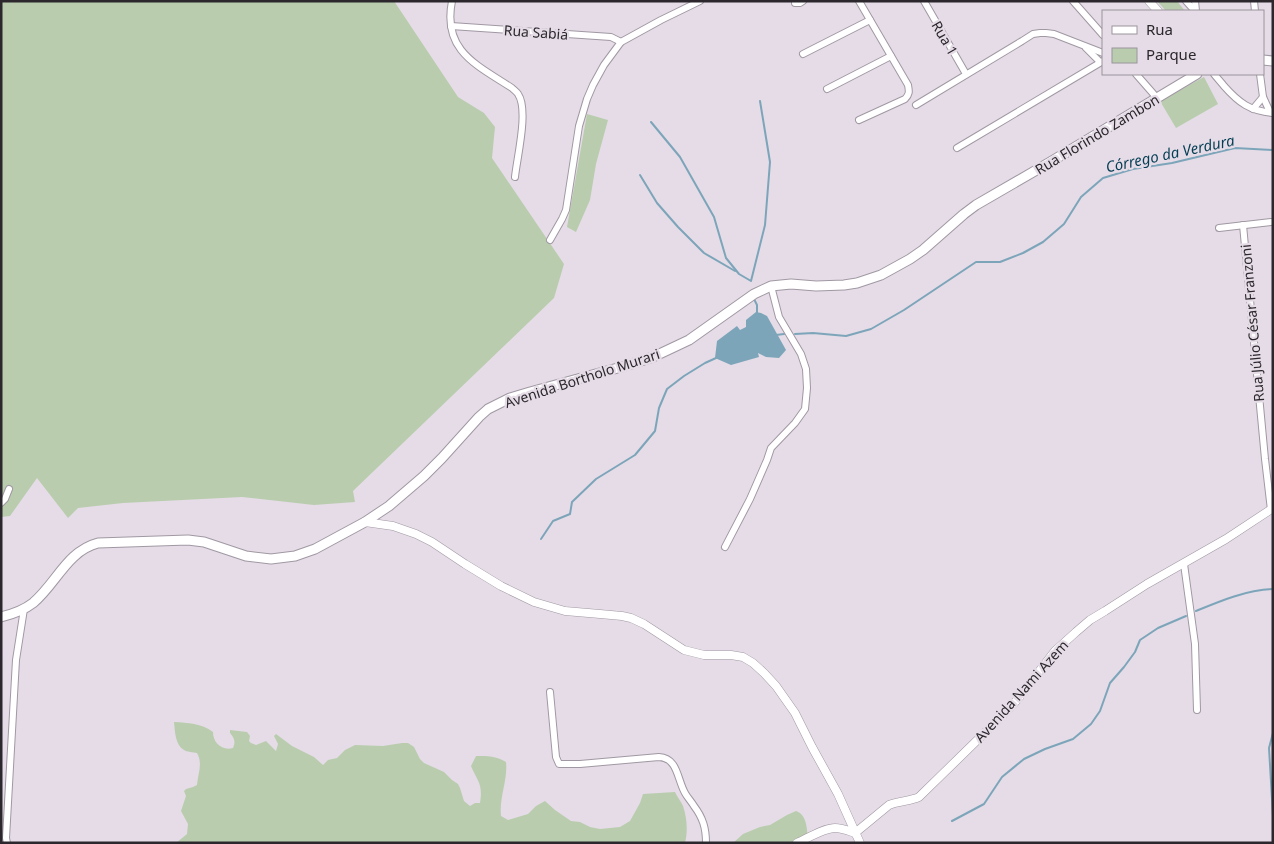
<svg xmlns="http://www.w3.org/2000/svg" width="1274" height="844" font-family="'Noto Sans',sans-serif">
<style>
.green{fill:#b9cdae}
.water{fill:#7da5ba}
.lines{fill:none;stroke-linecap:round;stroke-linejoin:round}
.stream{stroke:#7da5ba;stroke-width:2}
.minor-casing{stroke:#a098a3;stroke-width:8}
.tertiary-casing{stroke:#a098a3;stroke-width:9}
.secondary-casing{stroke:#a098a3;stroke-width:11}
.minor{stroke:#fff;stroke-width:6}
.tertiary{stroke:#fff;stroke-width:8}
.secondary{stroke:#fff;stroke-width:9}
.labels{text-anchor:middle;dominant-baseline:central;stroke-width:4.5;stroke-linejoin:round;paint-order:stroke}
.street-label{font-size:14px;fill:#2b272c;stroke:#e5dce7}
.water-label{font-size:15px;font-style:italic;fill:#053e54;stroke:#e5dce7}
</style>
<rect width="100%" height="100%" fill="#e5dce7"/>
<g class="green">
<polygon points="1,1 394,1 458,97 484,113 495,127 492,158 564,264 554,298 353,491 355,502 314,505 242,497 123,503 78,508 68,518 37,478 10,516 1,517"/>
<polygon points="1157,1 1177,1 1185,11 1166,11"/>
<polygon points="1204,77 1218,104 1176,128 1160,101"/>
<polygon points="587,114 608,120 596,164 590,200 576,232 567,227"/>
<path d="M174,722c14,1 27,1 39,10 0,11 9,19 20,16 3,-7 1,-10 -3,-15v-3l17,2 3,4 -1,5 2,2 5,2 10,-4 10,10 2,-7 -4,-8 2,-2 16,12 22,11 9,8 5,-5 9,-2 8,-8 10,-5 28,1 19,-3h6l6,4 6,12 4,4 20,9 8,8 6,4 2,4 4,13 6,5 5,-3h5c3,-19 -2,-21 -9,-37l5,-10c12,0 20,0 30,6 2,18 -7,35 -5,54l7,4 20,-6 8,-8 9,-5 10,9 16,11 9,1 10,5 10,2 20,-2 10,-6 10,-18 3,-9 32,-2c2,5 6,9 8,14 4,12 5,25 2,37h-509l11,-9 1,-10 -7,-13 5,-15 -2,-5 2,-2 7,-2 4,-2c1,-12 6,-21 0,-32 -4,-1 -10,-1 -13,-3 -9,-5 -9,-19 -10,-28z"/>
<path d="M796,811c13,5 10,21 13,32h-76l10,-9 17,-7 10,-2 17,-10z"/>
</g>
<polygon class="water" points="756,312 761,313 767,316 786,350 779,358 766,357 758,353 759,357 731,365 715,358 717,341 737,326 740,330 746,327 746,320"/>
<g class="lines">
<g class="stream">
<polyline points="651,122 680,157 714,217 726,258 739,274 751,281 765,225 770,162 760,101"/>
<polyline points="640,175 657,203 678,227 704,253 735,271"/>
<polyline points="754,299 757,305 757,314"/>
<polyline points="795,334 813,333 846,336 871,329 904,310 976,262 1000,262 1023,253 1043,242 1064,224 1081,197 1103,178 1133,169 1172,163 1235,148 1273,150"/>
<polyline points="776,335 784,334"/>
<polyline points="541,539 553,521 570,514 572,502 596,479 635,455 655,431 659,408 667,389 684,376 705,363 716,358"/>
<path d="M1196,611c24,-10 50,-21 77,-22"/>
<polyline points="1273,733 1269,748 1273,816"/>
<polyline points="952,821 984,804 1002,777 1024,759 1045,749 1073,739 1091,724 1100,711 1110,683 1124,667 1135,652 1140,640 1158,628 1186,616"/>
</g>
<defs>
<g id="minor">
<path d="M452,1c-10,50 25,64 60,87 2,2 5,4 6,6 11,16 -1,63 -3,83"/>
<polyline points="795,1 795,3 800,3 803,1"/>
<polyline points="924,1 966,74"/>
<polyline points="1073,1 1103,35"/>
<polyline points="1186,1 1195,11"/>
<polyline points="1195,1 1196,11"/>
<polyline points="1254,1 1255,11"/>
<polyline points="451,26 611,37 621,42"/>
<polyline points="1086,48 1100,62"/>
<polyline points="803,54 870,20"/>
<polyline points="1136,74 1157,98"/>
<path d="M1214,74c3,4 7,8 10,12 15,17 26,25 49,27"/>
<polyline points="1260,74 1263,97 1270,112"/>
<polyline points="827,89 891,56"/>
<polyline points="916,105 1022,41 1033,34 1040,33 1046,33 1054,34 1103,53"/>
<polyline points="1253,109 1263,97"/>
<path d="M859,120l46,-21c5,-5 4,-8 3,-14l-49,-84"/>
<polyline points="957,148 1103,61"/>
<polyline points="1243,225 1265,459 1271,510"/>
<polyline points="1219,228 1271,222"/>
<polyline points="550,240 562,219 566,210 579,126 587,99 593,85 604,65 621,42 661,20 700,1"/>
<polyline points="1,503 5,499 9,489"/>
<polyline points="725,547 750,499 767,460 771,448 795,423 805,409 807,388 806,369 801,354 779,317 771,286"/>
<polyline points="1184,564 1195,644 1197,710"/>
<path d="M550,692l6,65 3,7h21l79,-7c19,1 18,22 26,36 2,4 6,8 9,13 9,12 12,22 12,37"/>
<polyline points="7,843 6,838 16,660 24,609"/>
</g>
<g id="tertiary">
<polyline points="1149,1 1158,11"/>
<polyline points="365,522 393,526 416,534 432,542 465,564 501,586 534,602 565,611 600,614 622,616 631,618 644,624 684,650 704,655 731,655 743,657 753,663 764,673 776,686 795,713 812,747 838,794 860,843"/>
<path d="M797,843c11,-5 27,-15 38,-15 7,0 14,3 20,5l34,-28c10,-4 22,-4 30,-8l82,-80 16,-17 38,-49 21,-19 14,-12 15,-9 42,-27 79,-45 47,-31"/>
</g>
<g id="secondary">
<polyline points="1263,60 1273,61"/>
<path d="M1,617c12,-3 23,-7 32,-14 23,-19 34,-52 65,-60l90,-3 16,2 42,14 25,3 24,-3 20,-7 50,-27 24,-16 35,-30 18,-18 37,-41 9,-8 22,-11 20,-6 95,-26 28,-9 36,-17 65,-46 17,-8 20,-2 25,2 28,-1 13,-2 24,-8 29,-16 13,-9 41,-36 12,-9 76,-44 145,-87"/>
</g>
</defs>
<use href="#minor" class="minor-casing"/>
<use href="#tertiary" class="tertiary-casing"/>
<use href="#secondary" class="secondary-casing"/>
<use href="#minor" class="minor"/>
<use href="#tertiary" class="tertiary"/>
<use href="#secondary" class="secondary"/>
</g>
<g class="labels">
<g class="street-label">
<text transform="translate(536 32) rotate(4)">Rua Sabiá</text>
<text transform="translate(945 38) rotate(60)">Rua 1</text>
<text transform="translate(1097 134) rotate(-31)">Rua Florindo Zambon</text>
<text transform="translate(1252 323) rotate(-95)">Rua Júlio César Franzoni</text>
<text transform="translate(582 378) rotate(-18)">Avenida Bortholo Murari</text>
<text transform="translate(1021 691) rotate(-48)">Avenida Nami Azem</text>
</g>
<g class="water-label">
<text transform="translate(1170 153) rotate(-12)">Córrego da Verdura</text>
</g>
</g>
<rect width="1274" height="844" fill="none" stroke="#2b272c" stroke-width="5"/>
<rect x="1102" y="10" width="162" height="65" fill="#e5dce7" stroke="#9b949c"/>
<rect x="1112" y="26" width="25" height="8" fill="#ffffff" stroke="#9b949c"/>
<text x="1146" y="35" font-size="15" fill="#2b272c">Rua</text>
<rect x="1112" y="48" width="25" height="15" fill="#b9cdae" stroke="#9b949c"/>
<text x="1146" y="60" font-size="15" fill="#2b272c">Parque</text>
</svg>
